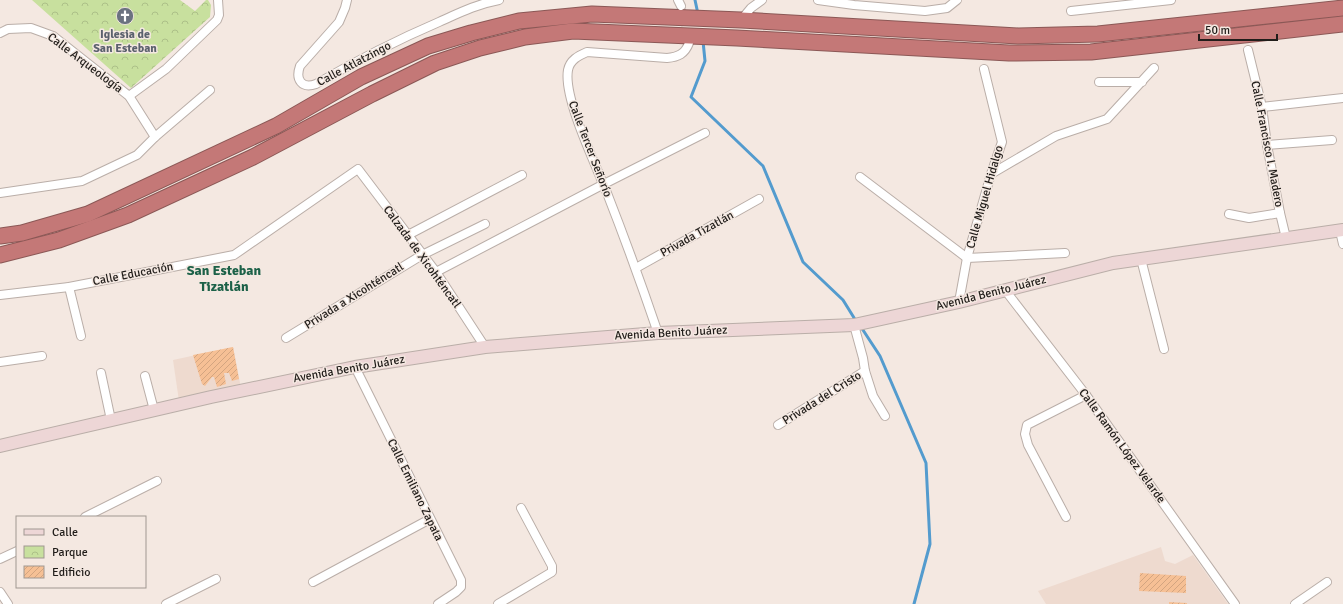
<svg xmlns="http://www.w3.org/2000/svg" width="1343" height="604" font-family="Signika,sans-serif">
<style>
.built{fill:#eedacf}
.park{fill:url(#park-crowns)}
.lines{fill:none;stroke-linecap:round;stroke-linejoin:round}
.stream{stroke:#539bce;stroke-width:3}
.building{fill:url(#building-hatch)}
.street-tunnel{stroke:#cabfb9;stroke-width:8;stroke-dasharray:8 4;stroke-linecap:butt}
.street-casing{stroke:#baaea8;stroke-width:10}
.secondary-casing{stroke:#baaea8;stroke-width:14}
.highway-casing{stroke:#8b5856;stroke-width:17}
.street{stroke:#fff;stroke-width:8}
.secondary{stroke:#edd6d6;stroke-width:12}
.highway{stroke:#c47877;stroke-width:15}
.labels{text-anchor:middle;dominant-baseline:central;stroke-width:3;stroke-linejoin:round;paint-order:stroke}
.worship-label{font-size:12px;font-weight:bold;fill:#5b616d;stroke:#f4e8e1}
.street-label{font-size:12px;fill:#211d1a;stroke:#f4e8e1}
.quarter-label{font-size:14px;font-weight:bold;fill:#1c6148;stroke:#f4e8e1}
</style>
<defs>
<pattern id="park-crowns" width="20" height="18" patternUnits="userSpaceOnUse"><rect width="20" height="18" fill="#c8e09e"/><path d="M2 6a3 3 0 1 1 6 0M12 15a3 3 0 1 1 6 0" fill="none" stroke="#acc088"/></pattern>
<pattern id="building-hatch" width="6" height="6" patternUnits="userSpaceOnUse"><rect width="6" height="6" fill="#f6c095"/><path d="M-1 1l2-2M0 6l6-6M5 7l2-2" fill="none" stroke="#d3a580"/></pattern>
</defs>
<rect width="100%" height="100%" fill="#f4e8e1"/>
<g class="built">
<polygon points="233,347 241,388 179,401 173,360"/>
<polygon points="1161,547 1165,561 1175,564 1193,555 1228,604 1046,604 1038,591"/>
</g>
<polygon class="park" points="32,0 180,0 195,11 206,0 208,0 211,5 210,17 131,88"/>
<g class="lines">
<g class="stream">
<polyline points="695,0 698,14"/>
<polyline points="703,41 705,61 691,97 763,166 803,262 843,300 856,321"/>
<polyline points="861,327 880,356 926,463 930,544 914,604"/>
</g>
</g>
<g class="building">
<polygon points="233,347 239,379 232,381 229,373 224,373 226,384 217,387 214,377 212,377 205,386 202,384 193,355"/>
<polygon points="1140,573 1186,576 1186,593 1139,591"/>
<polygon points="1169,602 1187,603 1187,604 1169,604"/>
</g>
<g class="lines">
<polyline class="street-tunnel" points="681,6 688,38"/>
<defs>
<g id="street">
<path d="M347,0l-2,8 -6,14 -39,44c-5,14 2,23 16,18 40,-23 81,-44 123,-62 20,-9 38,-18 60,-22"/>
<polyline points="678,0 681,6"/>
<polyline points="818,0 854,5 925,11 947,8 957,0"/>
<polyline points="1071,11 1171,0"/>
<polyline points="741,20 751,8 762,0"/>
<polyline points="0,33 8,29 31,28 53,36 129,96 155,137"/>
<polyline points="1248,50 1262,107 1267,145 1280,213 1286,238"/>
<polyline points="1099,82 1142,82"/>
<polyline points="129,96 166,69 217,20 219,15 218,0"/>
<polyline points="1262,107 1343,98"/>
<polyline points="1267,145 1332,140"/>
<polyline points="991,174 1056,136 1107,119 1154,68"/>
<polyline points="860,177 967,258 1065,253"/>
<polyline points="0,193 82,181 137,155 155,137 210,90"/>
<polyline points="1229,214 1249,218 1280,213"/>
<polyline points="1340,231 1343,244"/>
<polyline points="408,235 522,175"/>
<polyline points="1141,259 1164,349"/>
<polyline points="636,268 759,199"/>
<polyline points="436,272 604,184 705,133"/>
<polyline points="69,287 81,336"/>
<polyline points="1005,290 1086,395 1235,604"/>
<polyline points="0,295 69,287 234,255 358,169 436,272 485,347"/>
<polyline points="959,302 967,258 991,174 1002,142 984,69"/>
<polyline points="854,325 863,358 865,371 873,396 885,416"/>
<path d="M658,333c-16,-47 -33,-94 -51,-140 -11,-28 -44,-95 -39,-123 2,-10 10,-14 19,-18l80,6c11,-1 18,-4 22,-15"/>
<polyline points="286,338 422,255 485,224"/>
<polyline points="0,362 42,356"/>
<polyline points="355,367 461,580 461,587 456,592 438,604"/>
<polyline points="101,373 111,420"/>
<polyline points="145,376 154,410"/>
<polyline points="778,425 865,371"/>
<polyline points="85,517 157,481"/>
<polyline points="1066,517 1028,445 1025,434 1027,425 1086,395"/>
<polyline points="0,559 17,551"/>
<polyline points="313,582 430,519"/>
<polyline points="0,592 8,604"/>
<polyline points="166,604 216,579"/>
<polyline points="498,604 552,572 552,566 521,508"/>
<polyline points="1295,604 1327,582"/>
</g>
<polyline id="secondary" points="0,446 211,397 355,367 485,347 658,333 854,325 959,302 1113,263 1343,230"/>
<g id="highway">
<polyline points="0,236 22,233 88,214 276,126 361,77 428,46 471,33 519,21 592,14 741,20 1018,36 1098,34 1343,8"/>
<polyline points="0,255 59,240 128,215 253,157 372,94 435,63 480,48 525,37 573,31 737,38 1009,53 1091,52 1343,24"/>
</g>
</defs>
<use href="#street" class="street-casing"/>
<use href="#secondary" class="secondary-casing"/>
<use href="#highway" class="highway-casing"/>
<use href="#street" class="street"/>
<use href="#secondary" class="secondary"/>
<use href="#highway" class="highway"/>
</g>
<defs>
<symbol id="church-disc" viewBox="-11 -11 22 22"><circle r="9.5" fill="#6b7280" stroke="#f4e8e1"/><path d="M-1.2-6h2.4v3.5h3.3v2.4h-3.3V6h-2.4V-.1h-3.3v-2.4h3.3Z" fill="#fff"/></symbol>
</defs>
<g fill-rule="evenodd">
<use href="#church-disc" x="115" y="6" width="20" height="20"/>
</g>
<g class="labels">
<g class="worship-label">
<text x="125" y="34">Iglesia de<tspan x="125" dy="14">San Esteban</tspan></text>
</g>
<g class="street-label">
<text transform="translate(85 63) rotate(37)">Calle Arqueología</text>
<text transform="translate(354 64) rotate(-28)">Calle Atlatzingo</text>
<text transform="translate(1267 144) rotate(79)">Calle Francisco I. Madero</text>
<text transform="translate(590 149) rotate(69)">Calle Tercer Señorío</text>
<text transform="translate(985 197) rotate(-74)">Calle Miguel Hidalgo</text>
<text transform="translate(697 234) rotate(-29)">Privada Tizatlán</text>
<text transform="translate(422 257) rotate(54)">Calzada de Xicohténcatl</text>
<text transform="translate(133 274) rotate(-11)">Calle Educación</text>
<text transform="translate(991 293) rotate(-14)">Avenida Benito Juárez</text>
<text transform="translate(354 296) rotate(-32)">Privada a Xicohténcatl</text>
<text transform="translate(671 333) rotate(-3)">Avenida Benito Juárez</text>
<text transform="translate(349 369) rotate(-10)">Avenida Benito Juárez</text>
<text transform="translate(822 398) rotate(-32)">Privada del Cristo</text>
<text transform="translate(1122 446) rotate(54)">Calle Ramón López Velarde</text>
<text transform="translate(415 490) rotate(64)">Calle Emiliano Zapata</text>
</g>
<g class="quarter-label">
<text x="224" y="270">San Esteban<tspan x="224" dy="16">Tizatlán</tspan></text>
</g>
</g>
<rect x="16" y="516" width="130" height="72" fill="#f4e8e1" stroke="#a09791"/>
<rect x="24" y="529" width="20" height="6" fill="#edd6d6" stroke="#a09791"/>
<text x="52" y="536" font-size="12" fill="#211d1a">Calle</text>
<rect x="24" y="546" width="20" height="12" fill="url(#park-crowns)" stroke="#a09791"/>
<text x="52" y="556" font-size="12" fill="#211d1a">Parque</text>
<rect x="24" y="566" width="20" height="12" fill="url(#building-hatch)" stroke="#a09791"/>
<text x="52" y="576" font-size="12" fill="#211d1a">Edificio</text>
<path d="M1199 34v6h78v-6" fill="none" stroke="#211d1a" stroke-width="2"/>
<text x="1205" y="34" font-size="12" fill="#211d1a" stroke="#f4e8e1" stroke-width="3" paint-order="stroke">50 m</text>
</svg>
